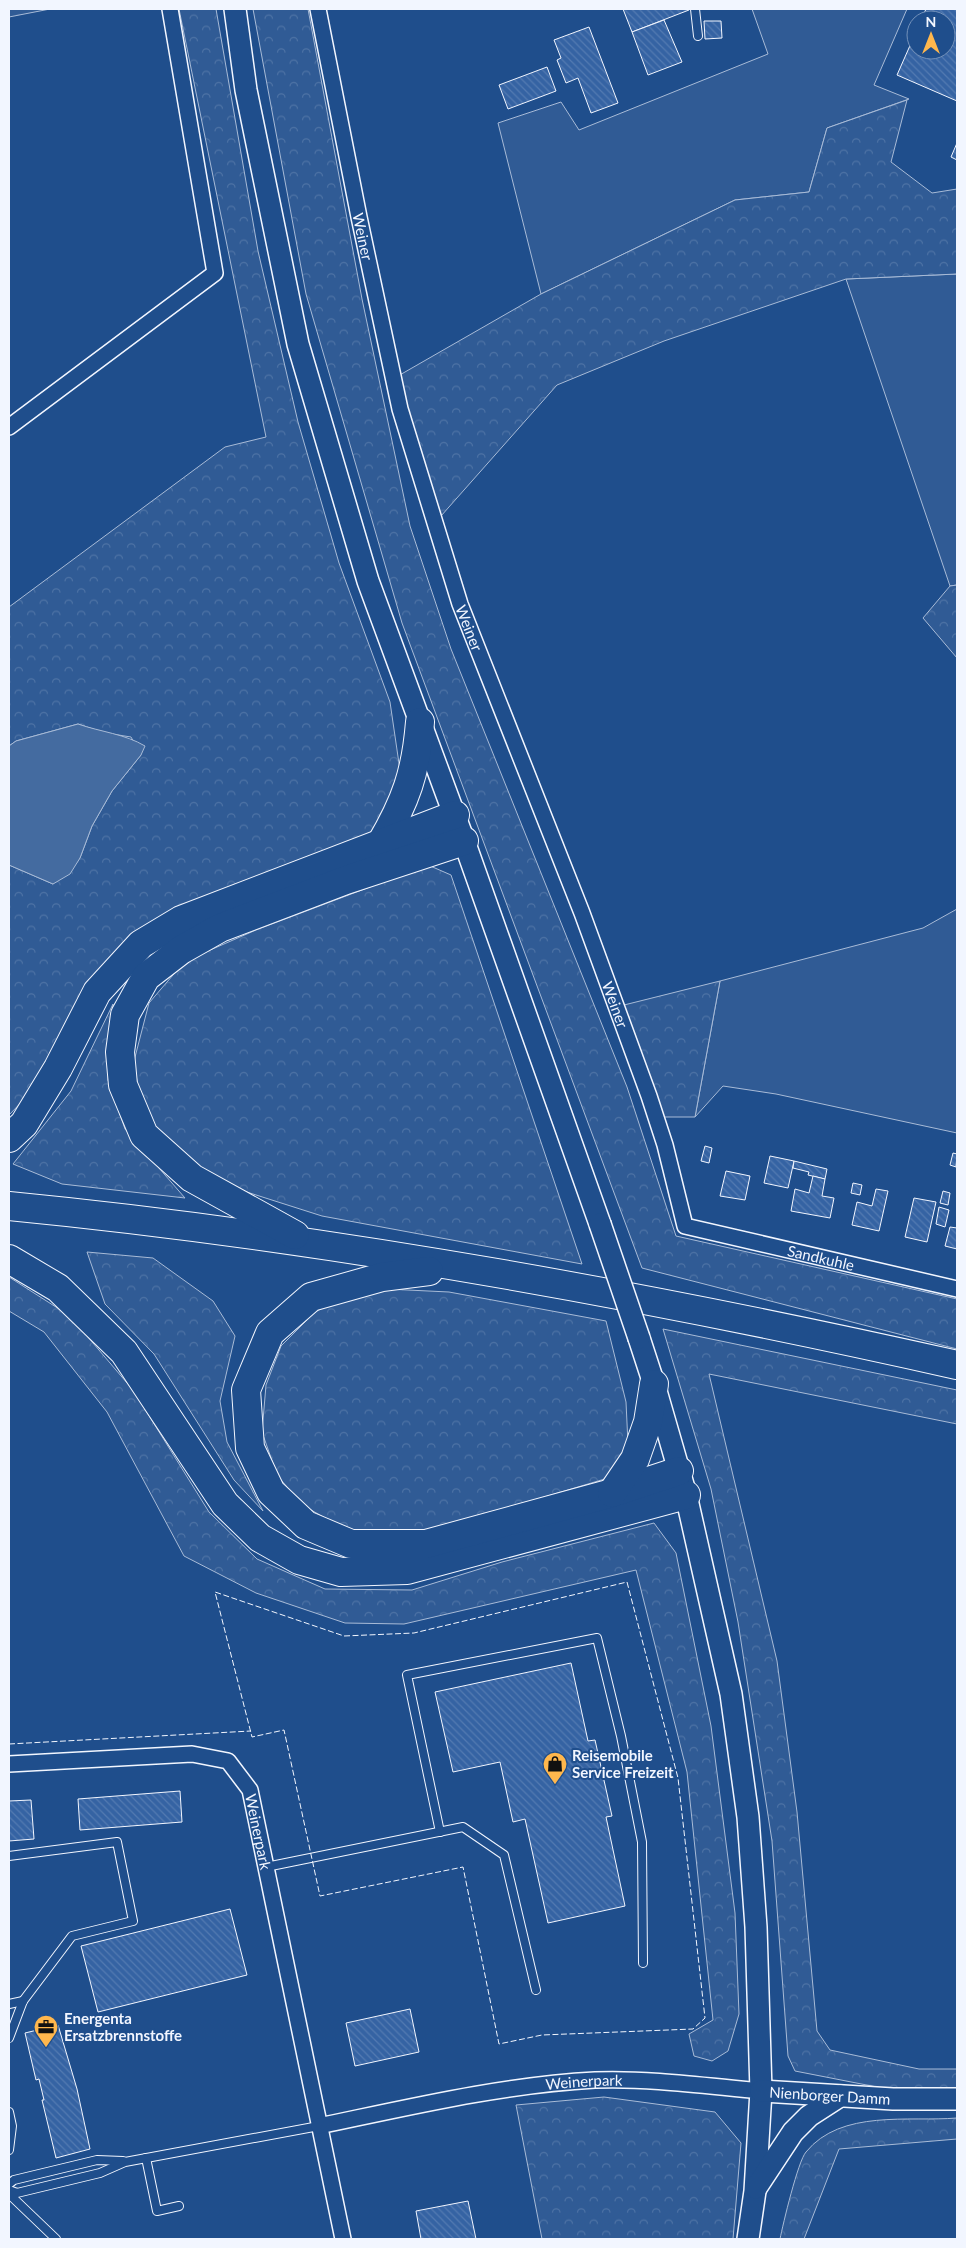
<svg xmlns="http://www.w3.org/2000/svg" width="966" height="2248" font-family="Lato,sans-serif">
<style>
.green{fill:#305b95;stroke:#a8bbd7}
.forest{fill:url(#forest-crowns);stroke:#a8bbd7}
.water{fill:#446ba0;stroke:#a8bbd7}
.building{fill:url(#building-back-hatch);stroke:#f2f6ff}
.lines{fill:none;stroke-linecap:round;stroke-linejoin:round}
.lane-casing{stroke:#f2f6ff;stroke-width:10}
.street-casing{stroke:#f2f6ff;stroke-width:18}
.secondary-casing{stroke:#f2f6ff;stroke-width:24}
.highway-casing{stroke:#f2f6ff;stroke-width:30}
.lane{stroke:#1f4e8c;stroke-width:8}
.street{stroke:#1f4e8c;stroke-width:15}
.secondary{stroke:#1f4e8c;stroke-width:21}
.highway{stroke:#1f4e8c;stroke-width:28}
.secondary-bridge-casing{stroke:#f2f6ff;stroke-width:24;stroke-linecap:butt}
.secondary-bridge{stroke:#1f4e8c;stroke-width:21}
.fence{stroke:#f2f6ff;stroke-width:1;stroke-dasharray:6 2.5;stroke-linecap:butt}
.labels{text-anchor:middle;dominant-baseline:central;stroke-width:4;stroke-linejoin:round;paint-order:stroke}
.street-label{font-size:15px;fill:#f2f6ff;stroke:#1f4e8c}
.poi-label{font-size:15px;font-weight:bold;fill:#f2f6ff;stroke:#1f4e8c;text-anchor:start}
</style>
<defs>
<pattern id="forest-crowns" width="20" height="18" patternUnits="userSpaceOnUse" patternTransform="scale(1.25)"><rect width="20" height="18" fill="#305b95"/><path d="M2 6a3 3 0 1 1 6 0M12 15a3 3 0 1 1 6 0" fill="none" stroke="#4e73a5"/></pattern>
<pattern id="building-back-hatch" width="6" height="6" patternUnits="userSpaceOnUse" patternTransform="scale(1.25)"><rect width="6" height="6" fill="#3563a3"/><path d="M-1 5l2 2M0 0l6 6M5-1l2 2" fill="none" stroke="#537ab1"/></pattern>
</defs>
<rect width="100%" height="100%" fill="#1f4e8c"/>
<g class="green">
<polygon points="752,9 907,9 874,85 909,99 827,128 809,192 735,200 541,294 498,123 561,102 579,130 768,54"/>
<polygon points="957,274 957,585 950,586 846,279"/>
<polygon points="957,909 957,1133 776,1094 723,1086 695,1117 720,981 923,928"/>
</g>
<g class="forest">
<polygon points="9,9 50,9 9,17"/>
<polygon points="179,9 216,9 258,251 298,422 339,563 390,702 402,784 392,816 368,838 180,907 39,1084 9,1115 9,865 53,884 80,858 92,826 112,791 141,755 131,737 105,733 78,724 16,741 9,746 9,607 225,447 266,437"/>
<polygon points="253,9 308,9 362,299 410,526 451,649 627,1087 676,1236 957,1299 957,1349 642,1268 402,623 306,294"/>
<polygon points="907,100 891,162 932,193 957,189 957,274 846,279 664,341 557,385 441,516 398,376 541,294 735,200 809,192 827,128"/>
<polygon points="957,585 957,658 923,618 950,586"/>
<polygon points="428,865 451,875 582,1264 322,1216 231,1187 197,1170 143,1122 134,1061 149,1003 185,961 256,930"/>
<polygon points="720,981 695,1117 663,1117 624,1005"/>
<polygon points="113,1004 108,1080 125,1129 185,1198 62,1184 13,1164 71,1091"/>
<polygon points="87,1252 153,1258 213,1301 235,1336 220,1401 227,1442 263,1511 234,1480 154,1354 105,1304"/>
<polygon points="9,1277 70,1316 133,1390 209,1512 257,1559 325,1589 412,1590 502,1562 654,1523 676,1553 711,1726 735,1913 739,2014 728,2051 712,2061 694,2056 689,2034 713,2020 687,1772 636,1570 404,1624 345,1623 256,1593 184,1556 107,1412 44,1332 9,1311"/>
<polygon points="387,1289 449,1292 606,1321 626,1402 628,1444 608,1478 417,1535 358,1536 302,1505 277,1475 262,1432 266,1385 281,1346 315,1312 351,1293"/>
<polygon points="663,1329 957,1390 957,1424 709,1374 777,1661 797,1812 817,2031 830,2050 919,2069 957,2069 957,2090 882,2088 795,2071 788,2056 772,1841 738,1622 711,1489"/>
<polygon points="604,2097 715,2112 741,2143 733,2239 542,2239 516,2105"/>
<path d="M957,2118v21l-118,10 -35,90h-24c3,-15 18,-78 26,-87 35,-43 103,-30 151,-34z"/>
</g>
<path class="water" d="M78,724c23,8 47,10 67,22l-4,9 -29,36 -20,35 -12,32 -10,16 -17,10 -44,-19v-119l7,-5z"/>
<g class="building">
<polygon points="623,9 688,9 689,10 632,32"/>
<polygon points="926,9 957,9 957,101 897,75 916,32 916,50 946,50 946,20 921,20"/>
<polygon points="664,20 682,62 648,75 632,32"/>
<polygon points="704,21 721,21 722,38 705,39"/>
<polygon points="589,27 618,103 591,113 578,78 566,83 557,60 561,58 554,40"/>
<polygon points="547,67 556,91 508,109 499,85"/>
<polygon points="957,143 957,160 951,157"/>
<polygon points="705,1146 712,1148 709,1163 701,1161"/>
<polygon points="953,1153 957,1154 956,1167 950,1165"/>
<polygon points="770,1156 794,1161 788,1188 764,1183"/>
<polygon points="794,1161 827,1169 825,1179 808,1175 809,1172 793,1168"/>
<polygon points="726,1171 750,1176 745,1200 720,1196"/>
<polygon points="813,1176 825,1179 822,1196 834,1198 830,1218 791,1211 795,1189 809,1193"/>
<polygon points="853,1183 862,1185 860,1195 851,1193"/>
<polygon points="876,1189 888,1191 879,1231 852,1225 857,1202 872,1206"/>
<polygon points="943,1191 950,1193 948,1205 940,1203"/>
<polygon points="914,1198 936,1202 927,1242 905,1237"/>
<polygon points="939,1207 949,1210 945,1227 936,1224"/>
<polygon points="950,1227 957,1228 957,1249 945,1246"/>
<polygon points="571,1663 588,1741 595,1740 612,1816 606,1817 625,1906 548,1923 525,1819 513,1822 500,1762 453,1772 435,1692"/>
<polygon points="180,1791 182,1822 80,1830 78,1799"/>
<polygon points="31,1800 34,1839 9,1841 9,1801"/>
<polygon points="230,1909 247,1975 98,2012 81,1946"/>
<polygon points="410,2009 419,2052 355,2066 346,2023"/>
<polygon points="58,2025 77,2089 90,2149 56,2158 42,2100 44,2100 39,2079 36,2080 25,2033"/>
<polygon points="468,2201 476,2239 421,2239 416,2211"/>
</g>
<g class="lines">
<defs>
<g id="lane">
<polyline points="695,9 698,36"/>
<polyline points="440,1832 407,1675 597,1638 621,1736 642,1842 643,1963"/>
<polyline points="9,1856 117,1842 133,1921 72,1936 23,2001 9,2038"/>
<polyline points="266,1867 463,1827 504,1855 536,1990"/>
<polyline points="9,2004 23,2001"/>
<polyline points="9,2112 12,2126 9,2150"/>
<polyline points="146,2158 157,2211 179,2206"/>
<polyline points="9,2184 14,2180 97,2160 123,2161"/>
<polyline points="9,2190 17,2193 100,2173 125,2162 319,2126"/>
<polyline points="9,2194 56,2239"/>
</g>
<g id="street">
<path id="s1" d="M318,9l41,208 41,192 60,195 122,309 67,183 16,49 20,81 272,63"/>
<polyline points="9,427 215,273 170,9"/>
<path id="s2" d="M9,1764l183,-10 36,7 22,29 93,449"/>
<path id="s3" d="M319,2126c91,-19 183,-41 276,-46 55,-2 111,6 166,11"/>
</g>
<g id="secondary">
<polyline points="235,9 246,90 298,344 368,581 464,841 600,1224"/>
<polyline points="639,1338 654,1384 686,1495 731,1694 748,1817 756,1927 761,2091 755,2191 748,2239"/>
<path id="s4" d="M761,2091l132,8h64"/>
<polyline points="756,2188 793,2132 809,2116 840,2096"/>
</g>
<g id="highway">
<path d="M380,845c26,-44 36,-73 40,-123"/>
<polyline points="9,1138 24,1124 58,1068 97,992 141,944 181,920 455,815"/>
<path d="M9,1206c319,31 636,89 948,159"/>
<polyline points="295,1235 192,1178 144,1135 123,1085 120,1052 125,1015 146,977 181,950 220,928 346,880 464,841"/>
<polyline points="9,1259 58,1288 124,1352 225,1504 260,1538 299,1560 341,1572 407,1570 686,1495"/>
<polyline points="429,1271 382,1277 311,1297 270,1333 246,1390 250,1448 271,1492 306,1525 351,1544 426,1544 612,1493 679,1471"/>
<polyline points="612,1493 635,1459 648,1422 654,1384"/>
</g>
</defs>
<use href="#lane" class="lane-casing"/>
<use href="#street" class="street-casing"/>
<use href="#secondary" class="secondary-casing"/>
<use href="#highway" class="highway-casing"/>
<use href="#lane" class="lane"/>
<use href="#street" class="street"/>
<use href="#secondary" class="secondary"/>
<use href="#highway" class="highway"/>
<defs>
<polyline id="secondary-bridge" points="600,1224 639,1338"/>
</defs>
<use href="#secondary-bridge" class="secondary-bridge-casing"/>
<use href="#secondary-bridge" class="secondary-bridge"/>
<g class="fence">
<polygon points="627,1582 678,1778 705,2018 693,2029 542,2035 499,2044 463,1867 320,1896 284,1730 252,1737 215,1592 344,1636 414,1633"/>
<polyline points="9,1744 251,1731"/>
</g>
</g>
<defs>
<symbol id="shop-pin" viewBox="-11 -11 22 30"><path d="M0 17L-7.5 6A9.5 9.5 0 1 1 7.5 6Z" fill="#ffb74d" stroke="#1f4e8c"/><path d="M-5-2.5h2.3a2.7 3.5 0 0 1 5.4 0H5L5.5 6h-11ZM-1.5-2.5h3a1.5 2.3 0 0 0-3 0Z" fill="#111"/></symbol>
<symbol id="office-pin" viewBox="-11 -11 22 30"><path d="M0 17L-7.5 6A9.5 9.5 0 1 1 7.5 6Z" fill="#ffb74d" stroke="#1f4e8c"/><path d="M-6-3h4V-5.5h4V-3h4V5H-6ZM-1-4.5V-3h2v-1.5ZM-6 0V1H6V0Z" fill="#111"/></symbol>
</defs>
<g fill-rule="evenodd">
<use href="#shop-pin" x="541" y="1750" width="28" height="38"/>
<use href="#office-pin" x="32" y="2013" width="28" height="38"/>
</g>
<g class="labels">
<g class="street-label">
<text stroke="none"><textPath href="#s1" startOffset="232">Weiner</textPath></text>
<text stroke="none"><textPath href="#s1" startOffset="638">Weiner</textPath></text>
<text stroke="none"><textPath href="#s1" startOffset="1042">Weiner</textPath></text>
<text stroke="none"><textPath href="#s1" startOffset="1414">Sandkuhle</textPath></text>
<text stroke="none"><textPath href="#s2" startOffset="299">Weinerpark</textPath></text>
<text stroke="none"><textPath href="#s3" startOffset="269">Weinerpark</textPath></text>
<text stroke="none"><textPath href="#s4" startOffset="69">Nienborger Damm</textPath></text>
</g>
<g class="poi-label">
<text x="572" y="1755">Reisemobile<tspan x="572" dy="17">Service Freizeit</tspan></text>
<text x="64" y="2018">Energenta<tspan x="64" dy="17">Ersatzbrennstoffe</tspan></text>
</g>
</g>
<rect width="966" height="2248" fill="none" stroke="#f2f6ff" stroke-width="20"/>
<g transform="translate(931 35)"><circle r="24" fill="#1f4e8c" stroke="#7391ba"/>
<path d="M0-4L9 19L0 12L-9 19Z" fill="#ffb74d"/>
<text y="-8" font-size="14" font-weight="bold" text-anchor="middle" fill="#f2f6ff">N</text>
</g>
</svg>
